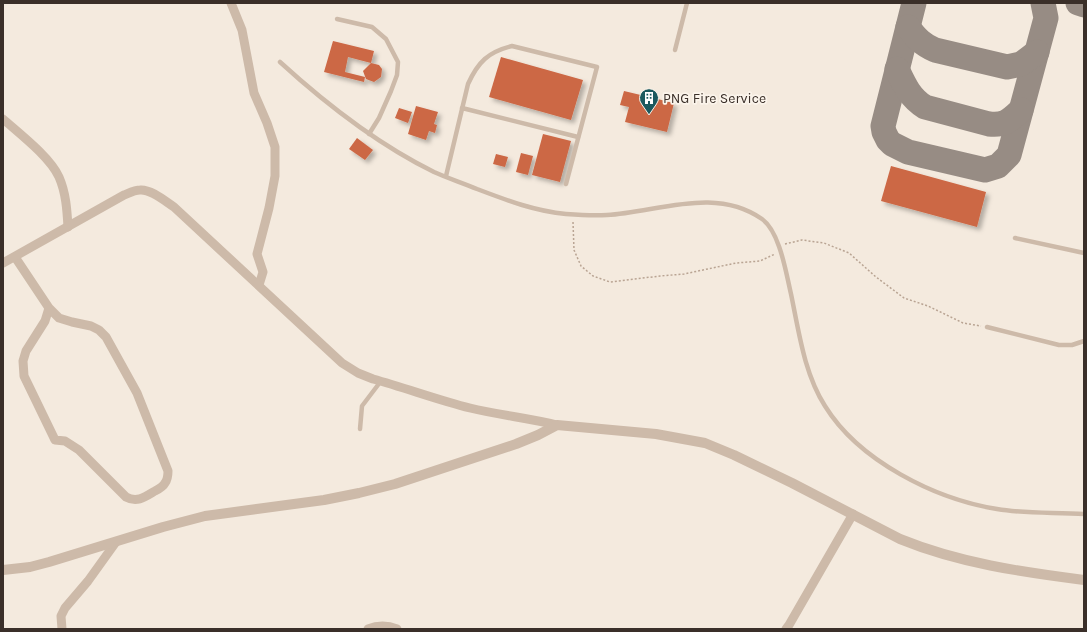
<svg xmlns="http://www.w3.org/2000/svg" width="1087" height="632" font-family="Karla,sans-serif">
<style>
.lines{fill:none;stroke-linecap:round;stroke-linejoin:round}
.taxiway{stroke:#978c84;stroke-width:25}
.building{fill:#cc6744;filter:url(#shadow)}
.path{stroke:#b9a493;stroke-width:1.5;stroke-dasharray:2 2;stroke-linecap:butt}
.service{stroke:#cdbaa9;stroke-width:4.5}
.minor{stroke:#cdbaa9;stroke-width:9}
.tertiary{stroke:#cdbaa9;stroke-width:10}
.labels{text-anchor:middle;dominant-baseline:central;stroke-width:3.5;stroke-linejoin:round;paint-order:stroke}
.poi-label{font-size:14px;fill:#3a2f29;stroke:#fbf4eb;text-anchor:start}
</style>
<defs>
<filter id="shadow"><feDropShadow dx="3.5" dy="3.5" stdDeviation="2" flood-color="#0004"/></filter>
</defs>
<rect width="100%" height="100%" fill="#f4eade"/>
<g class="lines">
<g class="taxiway">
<polyline points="914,3 883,126 884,132 888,140 892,144 908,152 985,170 998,166 1009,155 1046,18 1043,3"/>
<polyline points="1078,3 1084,5"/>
<path d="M908,27c8,11 15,18 27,23l72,17 14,-3 16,-12"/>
<path d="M897,69c7,15 13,29 28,38l64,17c16,2 21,-4 32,-14"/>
</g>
</g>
<g class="building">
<polygon points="333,41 374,51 371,63 348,57 345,72 365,77 364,82 324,72"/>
<polygon points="501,57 583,80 571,120 489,97"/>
<polygon points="371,63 379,65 382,69 381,77 374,82 366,79 363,71"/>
<polygon points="624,91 674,103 667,132 625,122 629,107 620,105"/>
<polygon points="416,106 438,112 434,124 437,125 435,133 429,131 426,140 408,134"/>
<polygon points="399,108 412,112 408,123 395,118"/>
<polygon points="543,134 571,141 560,182 532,175"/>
<polygon points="357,138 373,150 365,160 349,149"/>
<polygon points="521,153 533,156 528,175 516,172"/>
<polygon points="496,154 508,157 505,167 493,164"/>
<polygon points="891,166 986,192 977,227 881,201"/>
</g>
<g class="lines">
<g class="path">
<polyline points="573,222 574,250 581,266 593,276 610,282 660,276 684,274 736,263 760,261 775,254"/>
<polyline points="785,244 802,240 824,243 849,253 876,277 904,298 928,306 963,323 981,326"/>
</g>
<g class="service">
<polyline points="337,19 372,27 386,39 398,62 397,75 391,91 379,118 369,134"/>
<polyline points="675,50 687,3"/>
<path d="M280,62c46,42 97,82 154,110 13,6 29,11 43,17 29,11 57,22 89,25 13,1 27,2 41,1 51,-3 108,-29 155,4 18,13 24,54 29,75 8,38 13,79 34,112 34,55 110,93 172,103 29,5 58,3 87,5"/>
<polyline points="462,108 578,137"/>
<path d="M446,176l22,-92c10,-22 20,-32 44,-38l85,21 -31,117"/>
<polyline points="1015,238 1084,253"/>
<polyline points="987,327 1059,345 1072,345 1084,341"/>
<polyline points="360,429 362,406 381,381"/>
</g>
<g class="minor">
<polyline points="231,3 242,30 254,93 267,123 275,147 275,176 269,208 257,254 263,272 259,285"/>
<path d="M3,119c17,15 47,38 56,58 7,16 8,33 9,50"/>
<path d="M15,257l34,51 10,10 13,4 19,4 8,4 7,7 31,56 31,78c0,4 0,8 -3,12 -2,4 -6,6 -10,8 -10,6 -18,12 -29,6l-47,-47 -14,-9 -10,-1 -31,-64 -1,-15 3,-10 19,-30 4,-13"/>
<path d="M3,263l121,-68c5,-2 11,-5 16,-5 11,-1 25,11 34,17l168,156 16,10 15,6c33,9 65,21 97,29 29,7 58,10 87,17"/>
<polyline points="62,629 61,616 65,608 88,581 116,542"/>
<path d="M368,629c10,-4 19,-4 29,0"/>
<polyline points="786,629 789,625 853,514"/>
</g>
<path class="tertiary" d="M3,570l27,-3 19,-5 114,-35 42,-11 119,-16 35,-7 36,-9 121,-40 22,-9 19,-10 99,9 49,9 29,12 58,28 108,56c59,24 121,33 184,41"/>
</g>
<defs>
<symbol id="building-pin" viewBox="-11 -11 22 30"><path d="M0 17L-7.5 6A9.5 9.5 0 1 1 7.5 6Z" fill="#1c595e" stroke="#fbf4eb"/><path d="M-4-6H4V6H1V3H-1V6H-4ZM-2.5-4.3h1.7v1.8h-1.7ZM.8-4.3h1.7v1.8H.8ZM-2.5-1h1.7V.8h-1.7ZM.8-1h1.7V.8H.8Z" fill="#fff"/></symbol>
</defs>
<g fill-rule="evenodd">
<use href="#building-pin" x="638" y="87" width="22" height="30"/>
</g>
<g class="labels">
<g class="poi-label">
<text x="663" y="98">PNG Fire Service</text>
</g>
</g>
<rect width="1087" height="632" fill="none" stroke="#3a2f29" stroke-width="8"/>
</svg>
